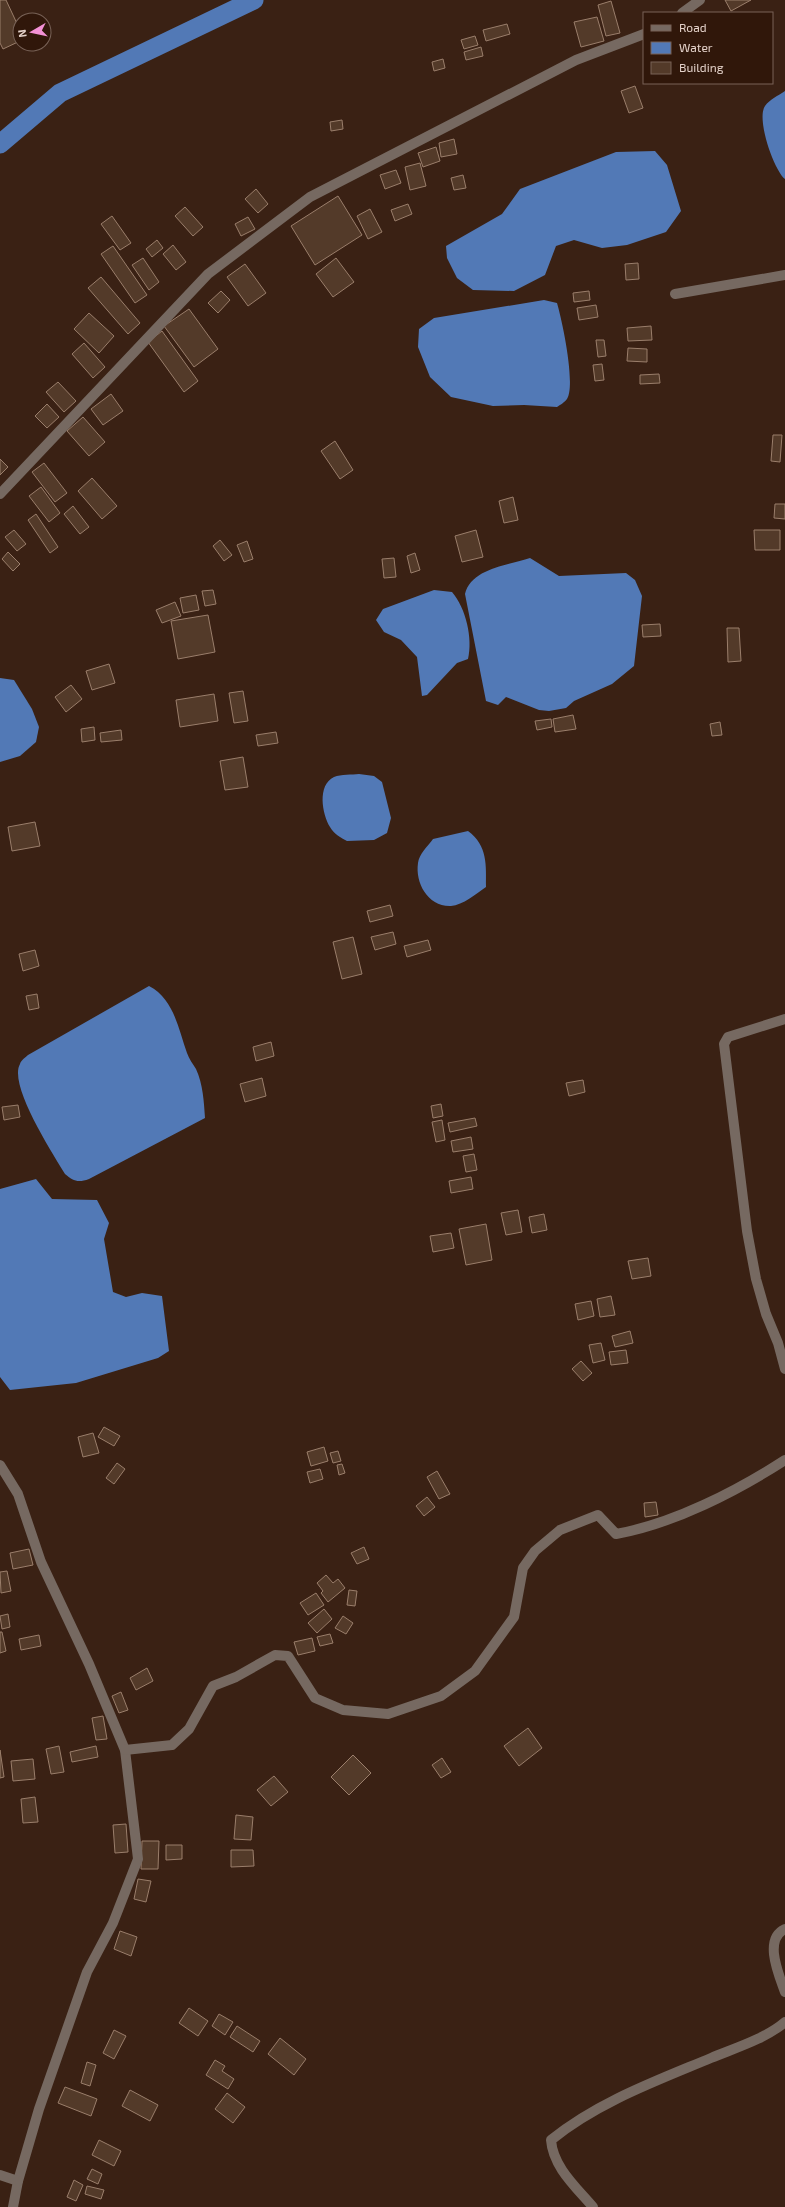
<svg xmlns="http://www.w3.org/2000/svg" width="785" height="2207" font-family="'Exo 2',sans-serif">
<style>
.water{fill:#5279b6}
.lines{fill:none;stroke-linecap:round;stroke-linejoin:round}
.canal{stroke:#5279b6;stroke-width:19}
.building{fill:#533a29;stroke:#9a7e6b}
.minor{stroke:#766961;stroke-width:10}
</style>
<rect width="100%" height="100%" fill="#3a2114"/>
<g class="water">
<path d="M785,91v88c-11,-9 -29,-60 -20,-73 5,-7 13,-10 20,-15z"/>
<polygon points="655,151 667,165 681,211 666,232 627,245 602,248 574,240 556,246 545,275 514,291 473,290 457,278 447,258 446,246 502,214 520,189 616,152"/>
<path d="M544,300l13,3c5,17 19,81 10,96 -2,3 -7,6 -10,8l-33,-2 -31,1 -42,-9 -21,-20 -12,-30 1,-18 15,-11z"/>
<path d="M530,558l29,18 67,-3 9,7 7,16 -8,70 -22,18 -38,17 -8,7 -17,3 -10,-1 -33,-13 -8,8 -12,-4 -21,-107c6,-26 44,-29 65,-36z"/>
<path d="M434,590l18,2c14,16 21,47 16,67l-11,4 -30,32 -5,1 -5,-39 -16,-17 -17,-8 -8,-12 7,-11z"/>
<polygon points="0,678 14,680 32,709 39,727 36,742 20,756 0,762"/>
<path d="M359,774l15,2 8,6 9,36 -4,15 -13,7 -27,1c-6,-3 -13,-7 -17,-14 -8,-13 -13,-42 4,-50 7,-3 18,-2 25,-3z"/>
<path d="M468,831c20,15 18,34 18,56 -10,7 -23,18 -35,19 -23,1 -36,-23 -33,-43 1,-9 10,-17 15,-24z"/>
<path d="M149,986c25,13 29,42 38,67 2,6 6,11 9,16 7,15 8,33 9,49l-116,61c-11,4 -16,2 -24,-5 -12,-20 -57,-89 -45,-110 1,-4 6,-7 8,-9z"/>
<polygon points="36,1179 52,1199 97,1200 109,1223 104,1239 113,1292 126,1297 142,1293 162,1296 169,1351 158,1358 76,1383 10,1390 0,1377 0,1189"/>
</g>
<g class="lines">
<polyline class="canal" points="0,144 60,93 254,0"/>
</g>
<g class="building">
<polygon points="0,0 6,0 20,30 20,41 3,49 0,43"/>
<polygon points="725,0 751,0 731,11"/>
<polygon points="611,1 620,33 606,36 598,5"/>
<polygon points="597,17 604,41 581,47 574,22"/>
<polygon points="507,24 510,34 486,41 483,30"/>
<polygon points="475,36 478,45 464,49 461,40"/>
<polygon points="481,47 483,56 466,60 464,52"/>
<polygon points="443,59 445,68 434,71 432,62"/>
<polygon points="635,86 643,108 629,113 621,91"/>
<polygon points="342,120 343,129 331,131 330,122"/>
<polygon points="454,139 457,154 441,157 439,143"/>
<polygon points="436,147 440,161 423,167 418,153"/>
<polygon points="420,163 426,186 410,190 405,167"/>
<polygon points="396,170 401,183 385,189 380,175"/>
<polygon points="463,175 466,188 454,190 451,178"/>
<polygon points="256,189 268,204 258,213 245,199"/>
<polygon points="338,196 362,235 315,265 291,226"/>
<polygon points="408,204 412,214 395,221 391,210"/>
<polygon points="185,207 203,227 193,236 175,216"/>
<polygon points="370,209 382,232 368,239 357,216"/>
<polygon points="112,216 131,243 120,250 101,224"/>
<polygon points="248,217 255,229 241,236 235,224"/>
<polygon points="157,240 163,248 152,257 146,249"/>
<polygon points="173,245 186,262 176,270 163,254"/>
<polygon points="113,246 147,295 135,303 101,254"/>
<polygon points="143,258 159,282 149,290 132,265"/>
<polygon points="336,258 354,282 333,297 316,274"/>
<polygon points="638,263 639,279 626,280 625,264"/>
<polygon points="245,264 266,293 248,306 227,277"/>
<polygon points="101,277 140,323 128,334 88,288"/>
<polygon points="221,291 230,300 218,313 208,303"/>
<polygon points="589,291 590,300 574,302 573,293"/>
<polygon points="596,305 598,317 579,320 577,308"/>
<polygon points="189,309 218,349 194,367 164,326"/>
<polygon points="89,313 114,336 99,353 74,329"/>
<polygon points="651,326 652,340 628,341 627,328"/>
<polygon points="162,331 198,381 184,392 148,342"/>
<polygon points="596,340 604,340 606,356 598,357"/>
<polygon points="84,343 105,367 93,378 72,354"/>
<polygon points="628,348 647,349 647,362 627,361"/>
<polygon points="602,364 604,380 595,381 593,365"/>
<polygon points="659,374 660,383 640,384 640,375"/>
<polygon points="58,382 76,401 64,412 46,392"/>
<polygon points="111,394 123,411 103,425 91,409"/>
<polygon points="47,404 59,417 47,428 35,416"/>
<polygon points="83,417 105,442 89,456 67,431"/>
<polygon points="773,435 782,435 780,462 771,461"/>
<polygon points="335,441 353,470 340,479 321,451"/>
<polygon points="0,459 8,467 0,475"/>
<polygon points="44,463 67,493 55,502 32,472"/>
<polygon points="92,478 117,506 102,519 78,491"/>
<polygon points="41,487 60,513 49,522 29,496"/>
<polygon points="513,497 518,520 504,523 499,501"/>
<polygon points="775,504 785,504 785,519 774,518"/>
<polygon points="73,506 89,527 80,534 64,514"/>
<polygon points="36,514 58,547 50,553 28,520"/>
<polygon points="14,530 26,544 17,551 5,537"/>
<polygon points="476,530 483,557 462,562 455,536"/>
<polygon points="754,530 780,530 780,550 755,550"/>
<polygon points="220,540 232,555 224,561 213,546"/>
<polygon points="247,541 253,559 244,562 237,545"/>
<polygon points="8,552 20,564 13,571 2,559"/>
<polygon points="415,553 420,570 411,573 407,556"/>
<polygon points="394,558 396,577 384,578 382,559"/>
<polygon points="213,590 216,604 205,606 202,591"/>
<polygon points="196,595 199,610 183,613 180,598"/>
<polygon points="175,602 181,616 162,623 156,610"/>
<polygon points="208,615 215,652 178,659 171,621"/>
<polygon points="660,624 661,636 643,637 642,625"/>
<polygon points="727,628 739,628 741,661 728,662"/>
<polygon points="109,664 115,683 92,690 86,671"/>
<polygon points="71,685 82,699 66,712 55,697"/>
<polygon points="243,691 248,721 234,723 229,693"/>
<polygon points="214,694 218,721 180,727 176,700"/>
<polygon points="573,715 576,729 555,732 553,719"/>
<polygon points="551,719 552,727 537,730 535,721"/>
<polygon points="720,722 722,735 712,736 710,724"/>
<polygon points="94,727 95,740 82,742 81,729"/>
<polygon points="121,730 122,740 101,742 100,733"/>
<polygon points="276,732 278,743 258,746 256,735"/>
<polygon points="243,757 248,787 225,790 220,761"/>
<polygon points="35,822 40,846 12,851 8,827"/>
<polygon points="390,905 393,916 370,922 367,911"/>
<polygon points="393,932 396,944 375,950 371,937"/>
<polygon points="353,937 362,974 342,979 333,942"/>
<polygon points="428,940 431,950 407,957 404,946"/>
<polygon points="35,950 39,966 23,971 19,954"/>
<polygon points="37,994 39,1008 29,1010 26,996"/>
<polygon points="271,1042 274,1056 256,1061 253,1047"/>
<polygon points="262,1078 266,1096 245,1102 240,1084"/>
<polygon points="583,1080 585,1092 569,1096 566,1083"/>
<polygon points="441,1104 443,1116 433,1118 431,1106"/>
<polygon points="18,1105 20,1117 4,1120 2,1107"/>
<polygon points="475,1118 477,1126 450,1132 448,1123"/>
<polygon points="442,1120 445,1140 436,1142 432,1122"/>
<polygon points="471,1137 473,1149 453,1152 451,1141"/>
<polygon points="474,1154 477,1170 466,1172 463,1156"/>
<polygon points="471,1177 473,1189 451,1193 449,1181"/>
<polygon points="518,1210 522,1232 506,1235 501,1213"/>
<polygon points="544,1214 547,1230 532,1233 529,1217"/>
<polygon points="486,1224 492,1260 466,1265 459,1229"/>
<polygon points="451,1233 454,1248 433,1252 430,1236"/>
<polygon points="648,1258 651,1276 632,1279 628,1261"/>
<polygon points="611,1296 615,1315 600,1317 597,1299"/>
<polygon points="591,1301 594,1316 578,1320 575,1304"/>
<polygon points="630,1331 633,1343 615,1347 612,1336"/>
<polygon points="601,1343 605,1360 593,1363 589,1345"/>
<polygon points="626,1350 628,1363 611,1365 609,1352"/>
<polygon points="581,1361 592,1373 583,1381 572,1369"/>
<polygon points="104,1427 120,1436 114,1446 98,1437"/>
<polygon points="93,1433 99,1453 83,1457 78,1437"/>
<polygon points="324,1447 328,1461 311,1466 307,1452"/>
<polygon points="338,1451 341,1461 333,1463 330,1453"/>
<polygon points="117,1463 125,1469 114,1484 106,1478"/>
<polygon points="342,1464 345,1473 339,1475 337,1465"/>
<polygon points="320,1469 323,1479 310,1483 307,1472"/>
<polygon points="437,1471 450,1494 439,1499 427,1477"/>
<polygon points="427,1497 435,1507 424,1516 416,1506"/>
<polygon points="656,1502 658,1515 645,1517 644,1503"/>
<polygon points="364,1547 369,1559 357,1564 351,1553"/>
<polygon points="29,1549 33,1565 13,1569 10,1553"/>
<polygon points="7,1571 11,1591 1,1593 0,1572"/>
<polygon points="326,1575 333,1583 338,1579 345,1588 328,1602 321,1593 323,1591 317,1583"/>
<polygon points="349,1590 357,1591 355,1606 347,1605"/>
<polygon points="316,1593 324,1605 308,1615 300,1603"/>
<polygon points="324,1609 332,1619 317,1633 308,1623"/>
<polygon points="8,1614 10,1627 2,1629 0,1616"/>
<polygon points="343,1616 353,1623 346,1634 335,1628"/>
<polygon points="0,1632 2,1632 6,1651 0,1653"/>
<polygon points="330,1634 333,1643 320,1646 317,1637"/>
<polygon points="39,1635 41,1646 21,1650 19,1639"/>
<polygon points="312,1638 315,1651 298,1655 294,1642"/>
<polygon points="147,1668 153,1681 136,1690 130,1678"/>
<polygon points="121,1692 128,1710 119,1713 112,1696"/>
<polygon points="103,1716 107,1739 96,1740 92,1718"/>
<polygon points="528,1728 542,1748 519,1766 504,1746"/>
<polygon points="59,1746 64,1772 51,1774 46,1749"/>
<polygon points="96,1746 98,1757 72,1762 70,1752"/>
<polygon points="0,1750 4,1777 0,1778"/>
<polygon points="353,1755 371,1773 349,1795 331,1777"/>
<polygon points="442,1758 451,1772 441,1778 432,1765"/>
<polygon points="33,1759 35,1779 13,1781 11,1761"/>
<polygon points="274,1776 288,1792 271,1806 257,1790"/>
<polygon points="35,1797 38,1822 23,1823 21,1799"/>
<polygon points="236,1815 253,1817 251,1840 234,1839"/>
<polygon points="126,1824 128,1852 115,1853 113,1825"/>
<polygon points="142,1841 159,1841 158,1869 141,1869"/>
<polygon points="166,1845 182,1845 182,1859 166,1860"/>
<polygon points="231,1850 253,1850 254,1866 231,1867"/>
<polygon points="138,1879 151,1881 146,1902 134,1899"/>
<polygon points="120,1931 137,1937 131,1956 114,1949"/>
<polygon points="189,2008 208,2021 198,2036 179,2023"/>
<polygon points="219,2014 233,2022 225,2035 212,2026"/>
<polygon points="237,2026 260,2041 253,2052 230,2037"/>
<polygon points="114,2030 126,2036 114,2059 103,2053"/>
<polygon points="280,2038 306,2059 294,2075 268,2054"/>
<polygon points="215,2060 225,2066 222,2071 234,2079 228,2089 206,2075"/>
<polygon points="87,2062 96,2065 90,2086 81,2083"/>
<polygon points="65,2087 97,2099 91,2116 58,2103"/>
<polygon points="130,2090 158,2105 150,2121 122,2106"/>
<polygon points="227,2093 245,2107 233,2123 215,2109"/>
<polygon points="99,2140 121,2151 114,2166 92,2155"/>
<polygon points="92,2169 102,2174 98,2184 87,2179"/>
<polygon points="74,2180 83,2185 76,2201 67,2197"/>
<polygon points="87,2186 104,2190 101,2199 85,2194"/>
</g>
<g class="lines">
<g class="minor">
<polyline points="682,13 700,0"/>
<polyline points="675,294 785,275"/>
<polyline points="0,494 208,274 310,197 576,60 644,34"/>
<polyline points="785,1019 728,1037 724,1044 747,1231 756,1279 766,1314 778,1343 785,1369"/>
<polyline points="0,1465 18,1494 41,1562 89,1664 125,1750 138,1859 113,1923 87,1972 39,2109 18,2181 13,2207"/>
<path d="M125,1750l47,-5 17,-16 24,-43 23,-9 39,-22 13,1 27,42 28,12 45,4 53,-18 34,-25 39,-54 9,-49 12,-17 25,-21 38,-15 18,19c57,-10 121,-43 169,-74"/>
<path d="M785,1929c-22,10 -6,46 0,63"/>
<polyline points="0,2175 18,2181"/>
<path d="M593,2207c-17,-20 -40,-40 -42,-67 47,-38 105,-59 160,-82 24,-10 54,-19 74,-36"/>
</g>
</g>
<rect x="643" y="12" width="130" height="72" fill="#30170a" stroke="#786257"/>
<rect x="651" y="25" width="20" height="6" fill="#766961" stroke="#786257"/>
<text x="679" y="32" font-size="12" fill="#e4d2ca">Road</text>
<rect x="651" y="42" width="20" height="12" fill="#5279b6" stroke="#786257"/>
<text x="679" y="52" font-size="12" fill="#e4d2ca">Water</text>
<rect x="651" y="62" width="20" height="12" fill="#533a29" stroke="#786257"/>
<text x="679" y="72" font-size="12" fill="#e4d2ca">Building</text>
<g transform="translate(32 32) rotate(261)"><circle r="19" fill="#30170a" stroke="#786257"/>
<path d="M0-3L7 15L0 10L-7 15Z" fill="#f391d5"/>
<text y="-6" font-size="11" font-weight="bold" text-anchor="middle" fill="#e4d2ca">N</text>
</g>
</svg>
